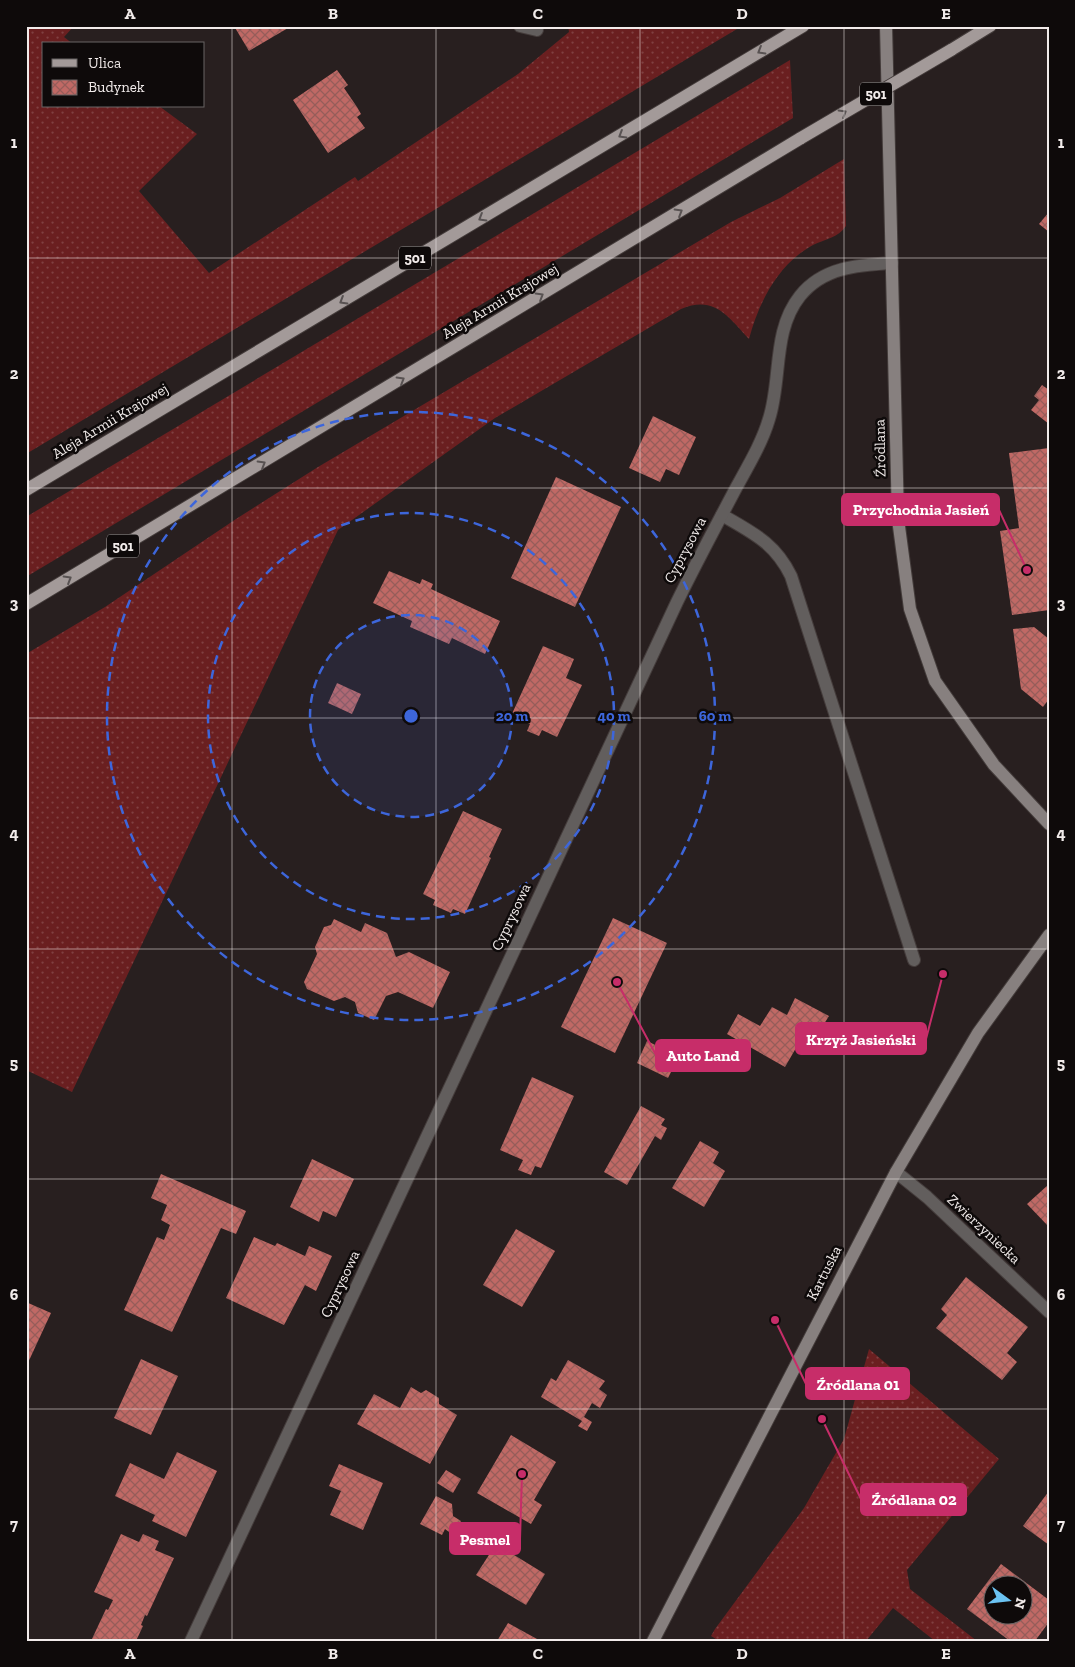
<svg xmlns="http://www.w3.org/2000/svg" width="1075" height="1667" font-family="'Zilla Slab',serif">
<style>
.grass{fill:url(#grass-dots)}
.building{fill:url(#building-cross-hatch);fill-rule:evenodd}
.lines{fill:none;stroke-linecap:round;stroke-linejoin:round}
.lane-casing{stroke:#443c3b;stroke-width:14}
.street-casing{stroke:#443c3b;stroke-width:14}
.secondary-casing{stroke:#443c3b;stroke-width:14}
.primary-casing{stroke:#443c3b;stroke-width:14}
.lane{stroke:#625e5d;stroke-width:12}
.street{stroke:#625e5d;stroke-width:12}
.secondary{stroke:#87807f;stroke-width:12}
.primary{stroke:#a39a99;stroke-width:12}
.primary-bridge-casing{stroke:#443c3b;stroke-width:14;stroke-linecap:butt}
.primary-bridge{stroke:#a39a99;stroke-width:12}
.oneway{stroke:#585252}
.grid{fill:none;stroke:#f1ebea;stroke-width:1;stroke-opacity:0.55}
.ring{fill:none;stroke:#3d66db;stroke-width:2.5;stroke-dasharray:9 6}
.labels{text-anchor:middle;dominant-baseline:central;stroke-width:5;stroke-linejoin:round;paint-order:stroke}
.shield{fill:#0e0a0a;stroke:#ada8a7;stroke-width:1}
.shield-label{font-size:14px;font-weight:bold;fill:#f1ebea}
.street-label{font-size:15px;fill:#f1ebea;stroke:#0e0a0a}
.centre{fill:#3d66db;stroke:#0e0a0a;stroke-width:2.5}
.ring-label{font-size:15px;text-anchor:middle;font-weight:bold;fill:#3d66db;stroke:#0e0a0a;stroke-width:5;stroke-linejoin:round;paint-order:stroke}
.leader{fill:none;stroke:#c72d69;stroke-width:2}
.callout-dot{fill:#c72d69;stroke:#0e0a0a;stroke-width:2}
.callout{fill:#c72d69;stroke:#c72d69;stroke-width:2}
.callout-label{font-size:16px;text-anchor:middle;font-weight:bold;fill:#fff}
.neatline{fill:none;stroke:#f1ebea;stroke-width:2}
.grid-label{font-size:16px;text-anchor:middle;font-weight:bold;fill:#f1ebea}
</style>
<defs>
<pattern id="grass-dots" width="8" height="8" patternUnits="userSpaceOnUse" patternTransform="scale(1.25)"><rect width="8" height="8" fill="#6a1f20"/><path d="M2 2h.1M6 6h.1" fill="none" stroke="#804041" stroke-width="1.8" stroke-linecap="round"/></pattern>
<pattern id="building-cross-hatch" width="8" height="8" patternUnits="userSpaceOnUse" patternTransform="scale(1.25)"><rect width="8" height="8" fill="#c06965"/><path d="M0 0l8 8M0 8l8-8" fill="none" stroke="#965d5a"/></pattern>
</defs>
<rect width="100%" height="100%" fill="#281f1f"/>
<g class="grass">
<polygon points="26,26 74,26 64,37 73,44 44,44 44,106 159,106 197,134 139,191 209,273 355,177 358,181 518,74 569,32 568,26 742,26 26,454"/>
<polygon points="790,60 793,118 26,577 26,517"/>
<path d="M844,159l2,67c-8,12 -21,13 -33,19 -35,19 -54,57 -64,94 -21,-22 -34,-44 -68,-30l-186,109 -157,112 -266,562 -46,-22v-416l79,-47 131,-88 82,-52 413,-245 49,-24z"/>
<polygon points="869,1349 999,1459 907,1570 910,1589 977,1641 935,1641 893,1608 866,1641 719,1641 711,1636 715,1629 804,1508 844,1439"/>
</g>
<g class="building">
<polygon points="234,26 287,26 288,28 249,51"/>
<polygon points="337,70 348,85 344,88 357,107 361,114 357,117 365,128 328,153 293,100"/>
<polygon points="1049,212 1049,232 1039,224"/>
<polygon points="1042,385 1049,390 1049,424 1031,410 1039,400 1034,396"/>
<polygon points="653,416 696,437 679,475 666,469 660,482 629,468"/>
<polygon points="1049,448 1049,610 1012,615 1000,531 1019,528 1009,453"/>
<polygon points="556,477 621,507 575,607 511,578"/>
<polygon points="389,571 420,584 422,579 433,584 431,589 500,621 485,654 452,638 449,644 410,627 412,621 373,603"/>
<polygon points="1034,627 1049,639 1049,699 1043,707 1021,689 1013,629"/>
<polygon points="543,646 574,659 566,678 582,685 557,737 542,730 539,736 527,731 530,724 511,716"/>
<polygon points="337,683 361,694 352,714 328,703"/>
<polygon points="463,811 502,829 489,857 491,858 465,914 453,909 451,913 433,905 435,900 423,894"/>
<polygon points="613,918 667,943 615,1053 561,1027"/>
<polygon points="334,919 361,932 365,923 387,933 396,957 409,952 450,972 433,1008 398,992 386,996 374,1020 358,1013 355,1002 345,997 334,1001 307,989 304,982 317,954 315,947 324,927 331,925"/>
<polygon points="795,998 829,1016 817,1035 807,1029 804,1034 816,1040 807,1055 796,1048 785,1067 727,1034 738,1014 760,1026 772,1007 787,1015"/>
<polygon points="647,1041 679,1056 668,1078 637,1063"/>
<polygon points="532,1077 574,1096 541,1168 535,1166 531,1175 518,1170 523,1160 500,1150"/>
<polygon points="641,1106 665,1119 661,1125 667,1128 661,1140 655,1136 627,1185 604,1172"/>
<polygon points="700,1141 719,1152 713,1163 725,1171 704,1207 672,1188"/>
<polygon points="312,1159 354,1179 336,1217 323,1211 319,1222 290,1207"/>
<polygon points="161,1174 246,1211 236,1234 221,1228 172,1332 124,1310 157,1237 164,1240 170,1225 161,1220 167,1205 151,1198"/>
<polygon points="1048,1185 1049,1186 1049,1227 1027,1204"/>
<polygon points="516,1229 555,1251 522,1307 483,1285"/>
<polygon points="254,1237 275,1246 277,1243 305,1256 309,1246 332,1256 316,1291 305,1285 284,1325 226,1298"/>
<polygon points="966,1277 1028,1327 1007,1353 1017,1362 1002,1380 936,1328 947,1315 941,1309"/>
<polygon points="26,1302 51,1313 26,1367"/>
<polygon points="141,1359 178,1376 151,1435 114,1418"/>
<polygon points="568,1360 605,1381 599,1389 607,1395 600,1408 592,1403 584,1417 592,1422 587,1431 578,1426 582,1421 541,1397 551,1378 556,1381"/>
<polygon points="411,1387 421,1393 426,1390 439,1398 439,1404 457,1415 430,1464 357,1424 374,1394 400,1408"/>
<polygon points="511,1435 556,1462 534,1500 542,1505 531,1524 477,1493"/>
<polygon points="177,1452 217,1471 186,1537 152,1521 155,1515 115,1496 130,1463 164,1479"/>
<polygon points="339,1464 383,1483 363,1530 330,1515 341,1491 329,1486"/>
<polygon points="446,1470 461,1479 453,1493 437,1483"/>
<polygon points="1049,1491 1049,1545 1023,1526"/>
<polygon points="436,1496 452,1504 453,1516 461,1521 453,1535 445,1529 442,1535 420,1524"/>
<polygon points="121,1534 139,1542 143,1534 159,1541 155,1550 174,1558 147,1616 145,1615 141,1625 143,1626 136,1641 91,1641 106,1609 108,1610 113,1600 94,1592"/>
<polygon points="496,1544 545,1574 526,1605 476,1575"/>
<path d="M1001,1564l48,36v22l-14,19h-25l-43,-32zM992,1584h30v30h-30z"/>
<polygon points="508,1623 537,1639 536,1641 497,1641"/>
</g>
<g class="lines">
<defs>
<path id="lane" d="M722,515c31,18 53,28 69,61l123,384"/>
<g id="street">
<polyline points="520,26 537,30"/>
<polyline points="896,1172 927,1197 1049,1312"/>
<path d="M191,1641l486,-1039c19,-39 39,-76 59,-114 12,-22 26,-45 33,-69 13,-40 3,-88 31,-123 23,-29 58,-31 92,-33"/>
</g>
<g id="secondary">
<polyline points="886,26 898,519 910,609 935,681 994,765 1049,824"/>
<polyline points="653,1641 896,1172 978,1033 1049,935"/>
</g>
<g id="primary">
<polyline points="951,50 990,26"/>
<polyline points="26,490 803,26"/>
<polyline points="26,604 801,138"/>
</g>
</defs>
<use href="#lane" class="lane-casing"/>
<use href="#street" class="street-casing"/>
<use href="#secondary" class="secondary-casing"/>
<use href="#primary" class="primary-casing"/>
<use href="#lane" class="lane"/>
<use href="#street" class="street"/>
<use href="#secondary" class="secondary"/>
<use href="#primary" class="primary"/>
<defs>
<polyline id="primary-bridge" points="801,138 951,50"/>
</defs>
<use href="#primary-bridge" class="primary-bridge-casing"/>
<use href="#primary-bridge" class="primary-bridge"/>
</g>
<defs><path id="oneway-chevron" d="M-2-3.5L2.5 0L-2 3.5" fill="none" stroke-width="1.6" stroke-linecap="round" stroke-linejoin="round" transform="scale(1.25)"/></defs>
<g class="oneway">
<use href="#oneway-chevron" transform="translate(761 51) rotate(149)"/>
<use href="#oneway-chevron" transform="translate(843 113) rotate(-31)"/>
<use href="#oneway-chevron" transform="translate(622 135) rotate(149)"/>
<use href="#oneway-chevron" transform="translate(679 212) rotate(-31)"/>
<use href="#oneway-chevron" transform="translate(482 218) rotate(149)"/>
<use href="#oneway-chevron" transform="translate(540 296) rotate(-31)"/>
<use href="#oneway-chevron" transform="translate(343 301) rotate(149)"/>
<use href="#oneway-chevron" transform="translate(401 380) rotate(-31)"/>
<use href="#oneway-chevron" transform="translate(262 464) rotate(-31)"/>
<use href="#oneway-chevron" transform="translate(68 579) rotate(-31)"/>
</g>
<path class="grid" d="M232,26v1615M436,26v1615M640,26v1615M844,26v1615M26,258h1023M26,488h1023M26,718h1023M26,949h1023M26,1179h1023M26,1409h1023"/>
<circle cx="411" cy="716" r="101" fill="#3d66db" fill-opacity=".12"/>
<g class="ring">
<circle cx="411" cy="716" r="101"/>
<circle cx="411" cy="716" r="203"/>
<circle cx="411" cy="716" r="304"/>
</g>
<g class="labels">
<g class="shield">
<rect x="860" y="82.5" width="32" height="23" rx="4"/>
<rect x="399" y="246.5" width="32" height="23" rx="4"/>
<rect x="107" y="534.5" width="32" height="23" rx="4"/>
</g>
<g class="shield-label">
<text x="876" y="94">501</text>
<text x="415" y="258">501</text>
<text x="123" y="546">501</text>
</g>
<g class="street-label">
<text transform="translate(500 301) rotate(-31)">Aleja Armii Krajowej</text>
<text transform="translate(110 421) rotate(-31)">Aleja Armii Krajowej</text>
<text transform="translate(880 448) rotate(-91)">Źródlana</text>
<text transform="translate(685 550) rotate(-62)">Cyprysowa</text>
<text transform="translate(511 917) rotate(-65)">Cyprysowa</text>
<text transform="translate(984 1229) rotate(43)">Zwierzyniecka</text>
<text transform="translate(824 1273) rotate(-63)">Kartuska</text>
<text transform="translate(340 1284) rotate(-65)">Cyprysowa</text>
</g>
</g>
<circle cx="411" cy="716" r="8" class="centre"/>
<g class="ring-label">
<text x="512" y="721">20 m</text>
<text x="614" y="721">40 m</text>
<text x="715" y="721">60 m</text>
</g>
<path class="leader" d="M1027 570L999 510M943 974L926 1039M617 982L656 1055M775 1320L806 1384M822 1419L861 1499M522 1474L520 1539"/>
<g class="callout-dot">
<circle cx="1027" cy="570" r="5"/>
<circle cx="943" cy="974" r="5"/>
<circle cx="617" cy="982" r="5"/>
<circle cx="775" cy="1320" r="5"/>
<circle cx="822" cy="1419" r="5"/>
<circle cx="522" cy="1474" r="5"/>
</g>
<g class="callout">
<rect x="842" y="494" width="157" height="31" rx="5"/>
<rect x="796" y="1023" width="130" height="31" rx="5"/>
<rect x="656" y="1040" width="94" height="31" rx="5"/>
<rect x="806" y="1368" width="103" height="31" rx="5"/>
<rect x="861" y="1484" width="105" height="31" rx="5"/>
<rect x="450" y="1523" width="70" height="31" rx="5"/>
</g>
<g class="callout-label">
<text x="921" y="515">Przychodnia Jasień</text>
<text x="861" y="1045">Krzyż Jasieński</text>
<text x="703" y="1061">Auto Land</text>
<text x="858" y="1390">Źródlana 01</text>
<text x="914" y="1505">Źródlana 02</text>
<text x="485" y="1545">Pesmel</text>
</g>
<rect width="1075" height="1667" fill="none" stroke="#0e0a0a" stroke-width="55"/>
<rect x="42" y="42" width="162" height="65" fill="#0e0a0a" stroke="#696464"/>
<rect x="52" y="59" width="25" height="8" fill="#a39a99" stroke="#696464"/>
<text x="88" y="68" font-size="15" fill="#f1ebea">Ulica</text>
<rect x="52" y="80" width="25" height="15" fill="url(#building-cross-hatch)" stroke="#696464"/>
<text x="88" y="92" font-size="15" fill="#f1ebea">Budynek</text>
<g transform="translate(1008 1600) rotate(105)"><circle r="24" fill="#0e0a0a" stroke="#696464"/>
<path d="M0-4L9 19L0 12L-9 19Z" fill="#6bc3f2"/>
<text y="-8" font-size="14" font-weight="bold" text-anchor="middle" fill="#f1ebea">N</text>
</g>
<rect x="28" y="28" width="1020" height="1612" class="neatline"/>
<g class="grid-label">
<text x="130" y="19">A</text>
<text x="333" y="19">B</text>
<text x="538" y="19">C</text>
<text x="742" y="19">D</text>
<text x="946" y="19">E</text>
<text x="14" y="148">1</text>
<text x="1061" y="148">1</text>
<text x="14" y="379">2</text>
<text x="1061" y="379">2</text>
<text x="14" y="609">3</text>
<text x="1061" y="609">3</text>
<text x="14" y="839">4</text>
<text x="1061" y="839">4</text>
<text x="14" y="1069">5</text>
<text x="1061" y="1069">5</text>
<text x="14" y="1300">6</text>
<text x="1061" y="1300">6</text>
<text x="14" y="1530">7</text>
<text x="1061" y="1530">7</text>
<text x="130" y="1659">A</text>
<text x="333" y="1659">B</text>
<text x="538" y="1659">C</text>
<text x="742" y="1659">D</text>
<text x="946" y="1659">E</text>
</g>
</svg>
